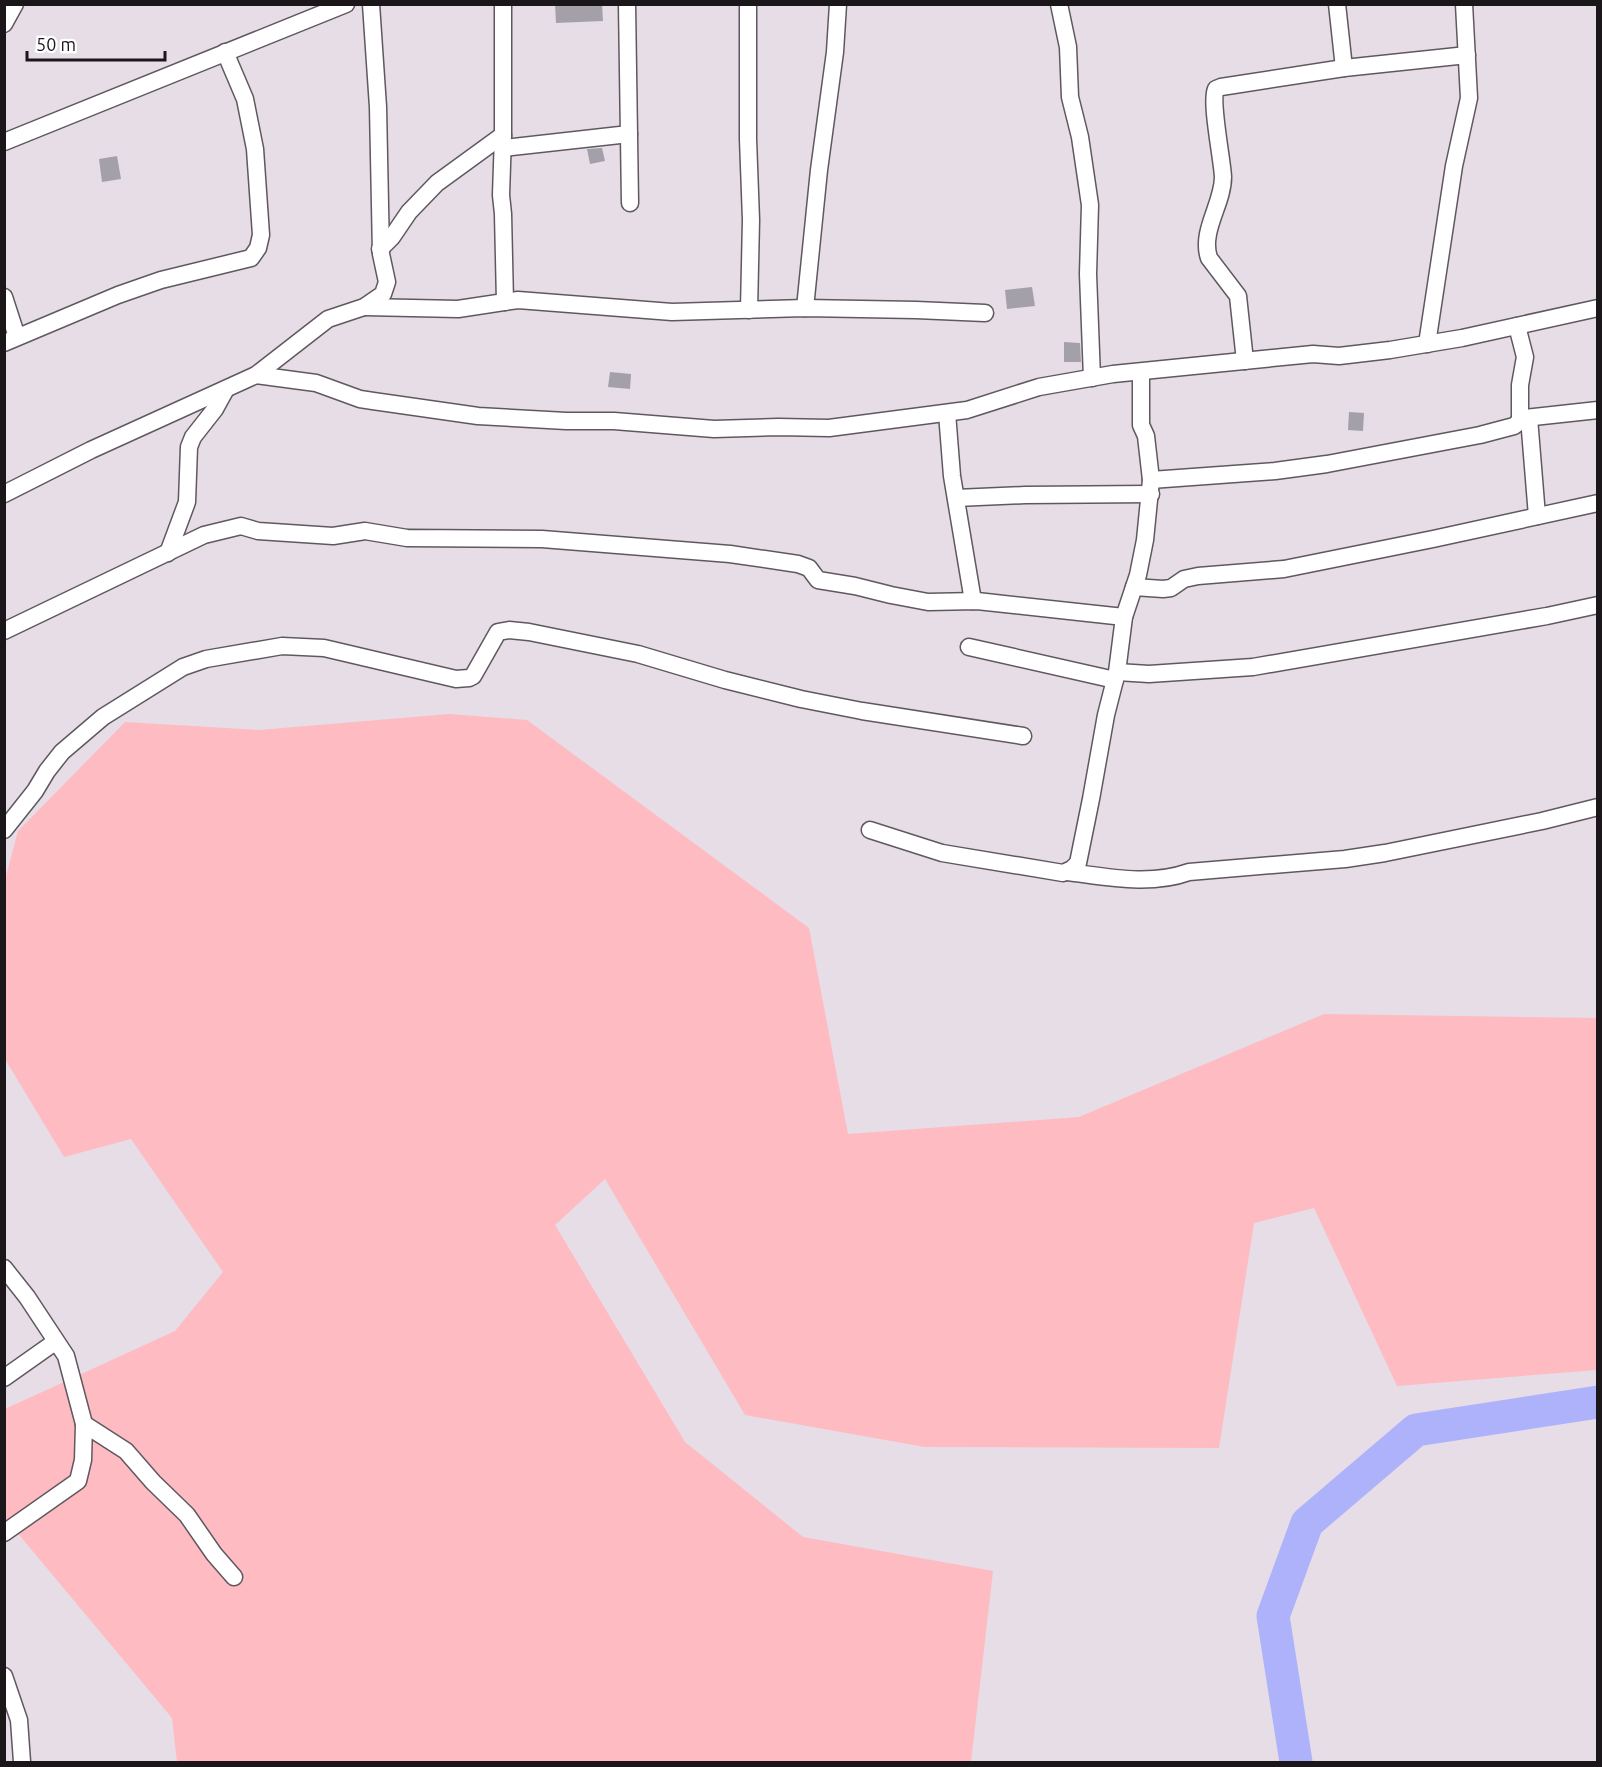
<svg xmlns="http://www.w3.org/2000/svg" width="1602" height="1767" font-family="Ubuntu,sans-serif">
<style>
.green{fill:#ffbbc2}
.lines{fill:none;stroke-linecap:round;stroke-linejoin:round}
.river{stroke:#adb2fa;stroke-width:33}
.building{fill:#a4a0aa}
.street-casing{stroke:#605860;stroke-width:19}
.street{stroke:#fff;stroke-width:16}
</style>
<rect width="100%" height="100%" fill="#e6dde6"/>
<polygon class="green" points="449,714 527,720 809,928 848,1134 1079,1117 1324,1014 1597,1018 1597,1370 1397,1386 1314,1208 1254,1223 1219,1448 925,1447 745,1415 605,1179 555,1225 685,1442 803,1537 993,1571 971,1762 177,1762 172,1718 5,1518 5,1409 175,1331 223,1272 131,1139 64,1157 5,1059 5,880 18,831 125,722 259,730"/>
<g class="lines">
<polyline class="river" points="1296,1762 1273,1616 1307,1523 1416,1430 1598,1402"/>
</g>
<g class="building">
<polygon points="555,4 602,4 603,21 556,23"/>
<polygon points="602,148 605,161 590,164 587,149"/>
<polygon points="117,156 121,179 102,182 99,159"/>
<polygon points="1032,287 1035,306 1007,309 1005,290"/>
<polygon points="1064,342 1080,343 1081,362 1064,362"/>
<polygon points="610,372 631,374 630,389 608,387"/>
<polygon points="1349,412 1364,413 1363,431 1348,430"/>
</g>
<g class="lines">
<defs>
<g id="street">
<polyline points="627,4 630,203"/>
<polyline points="748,4 748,139 751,220 749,310"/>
<polyline points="1059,4 1068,47 1070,97 1080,137 1090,205 1088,274 1092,378"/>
<polyline points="1337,4 1344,68"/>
<polyline points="4,24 15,4"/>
<polyline points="503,135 501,195 503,214 505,302"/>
<polyline points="4,142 346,4"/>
<polyline points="503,148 629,134"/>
<polyline points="380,249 392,237 409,212 437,183 503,135 503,4"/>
<polyline points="4,297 17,337"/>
<polyline points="365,307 458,309 518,300 672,312 805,308 916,310 985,313"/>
<polyline points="805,308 819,170 835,52 838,4"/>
<polyline points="1517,326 1525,357 1520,385 1520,421"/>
<polyline points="4,343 118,295 161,280 251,258 258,248 261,235 255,149 245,99 225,52"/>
<polyline points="1427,344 1454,166 1469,98 1464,4"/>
<path d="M1245,361l-7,-65 -29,-38c-9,-27 14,-54 14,-81 -1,-19 -13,-76 -7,-88l5,-2 123,-19 123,-13"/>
<polyline points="256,375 316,383 360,399 373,401 478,416 566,421 614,421 714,429 778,427 829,428 967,410 1039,387 1113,374 1313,354 1339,356 1390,350 1462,338 1598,308"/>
<polyline points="947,413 952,476 973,601"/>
<polyline points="1529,418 1537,516"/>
<polyline points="1151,480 1275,471 1327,464 1480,435 1514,426 1524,418 1598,410"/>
<polyline points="4,494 91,450 256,375 328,319 364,307 383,294 387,282 381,254 378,107 371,4"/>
<polyline points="956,498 1025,495 1151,494"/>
<polyline points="168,553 187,502 189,447 193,437 215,409 226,389"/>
<polyline points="1134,587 1163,589 1171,588 1184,579 1198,576 1284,569 1433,539 1598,503"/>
<polyline points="4,631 204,535 241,526 258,531 333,536 365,531 407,538 542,539 730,554 798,564 809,568 818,580 855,586 891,595 928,602 977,601 1124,617"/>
<polyline points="969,647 1115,680"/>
<polyline points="1117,672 1149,674 1253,667 1547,616 1598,605"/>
<polyline points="4,830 35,791 47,771 62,752 103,717 183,667 206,659 282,646 324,648 456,679 469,678 473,676 498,632 509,630 529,632 638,654 725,680 801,699 862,711 1023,736"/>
<polyline points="870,830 942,853 1063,873 1072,869 1078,863 1091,799 1106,715 1117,672 1124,617 1138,575 1145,540 1151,480 1146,436 1141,425 1141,372"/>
<path d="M1068,872c40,5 82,14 121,0l156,-13 40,-6 157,-32 56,-14"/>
<polyline points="4,1268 27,1297 66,1356 84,1424 83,1460 78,1481 4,1533"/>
<polyline points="4,1378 55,1342"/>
<polyline points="84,1424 126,1451 153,1482 187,1515 214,1554 234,1577"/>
<polyline points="4,1676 19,1720 22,1762"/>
</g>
</defs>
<use href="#street" class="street-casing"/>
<use href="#street" class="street"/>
</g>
<rect width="1602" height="1767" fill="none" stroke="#1a161a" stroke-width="12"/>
<path d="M27 51v9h138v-9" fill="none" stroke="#1a161a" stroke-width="3"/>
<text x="36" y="51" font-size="18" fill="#1a161a" stroke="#ffffff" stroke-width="4.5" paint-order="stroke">50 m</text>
</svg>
